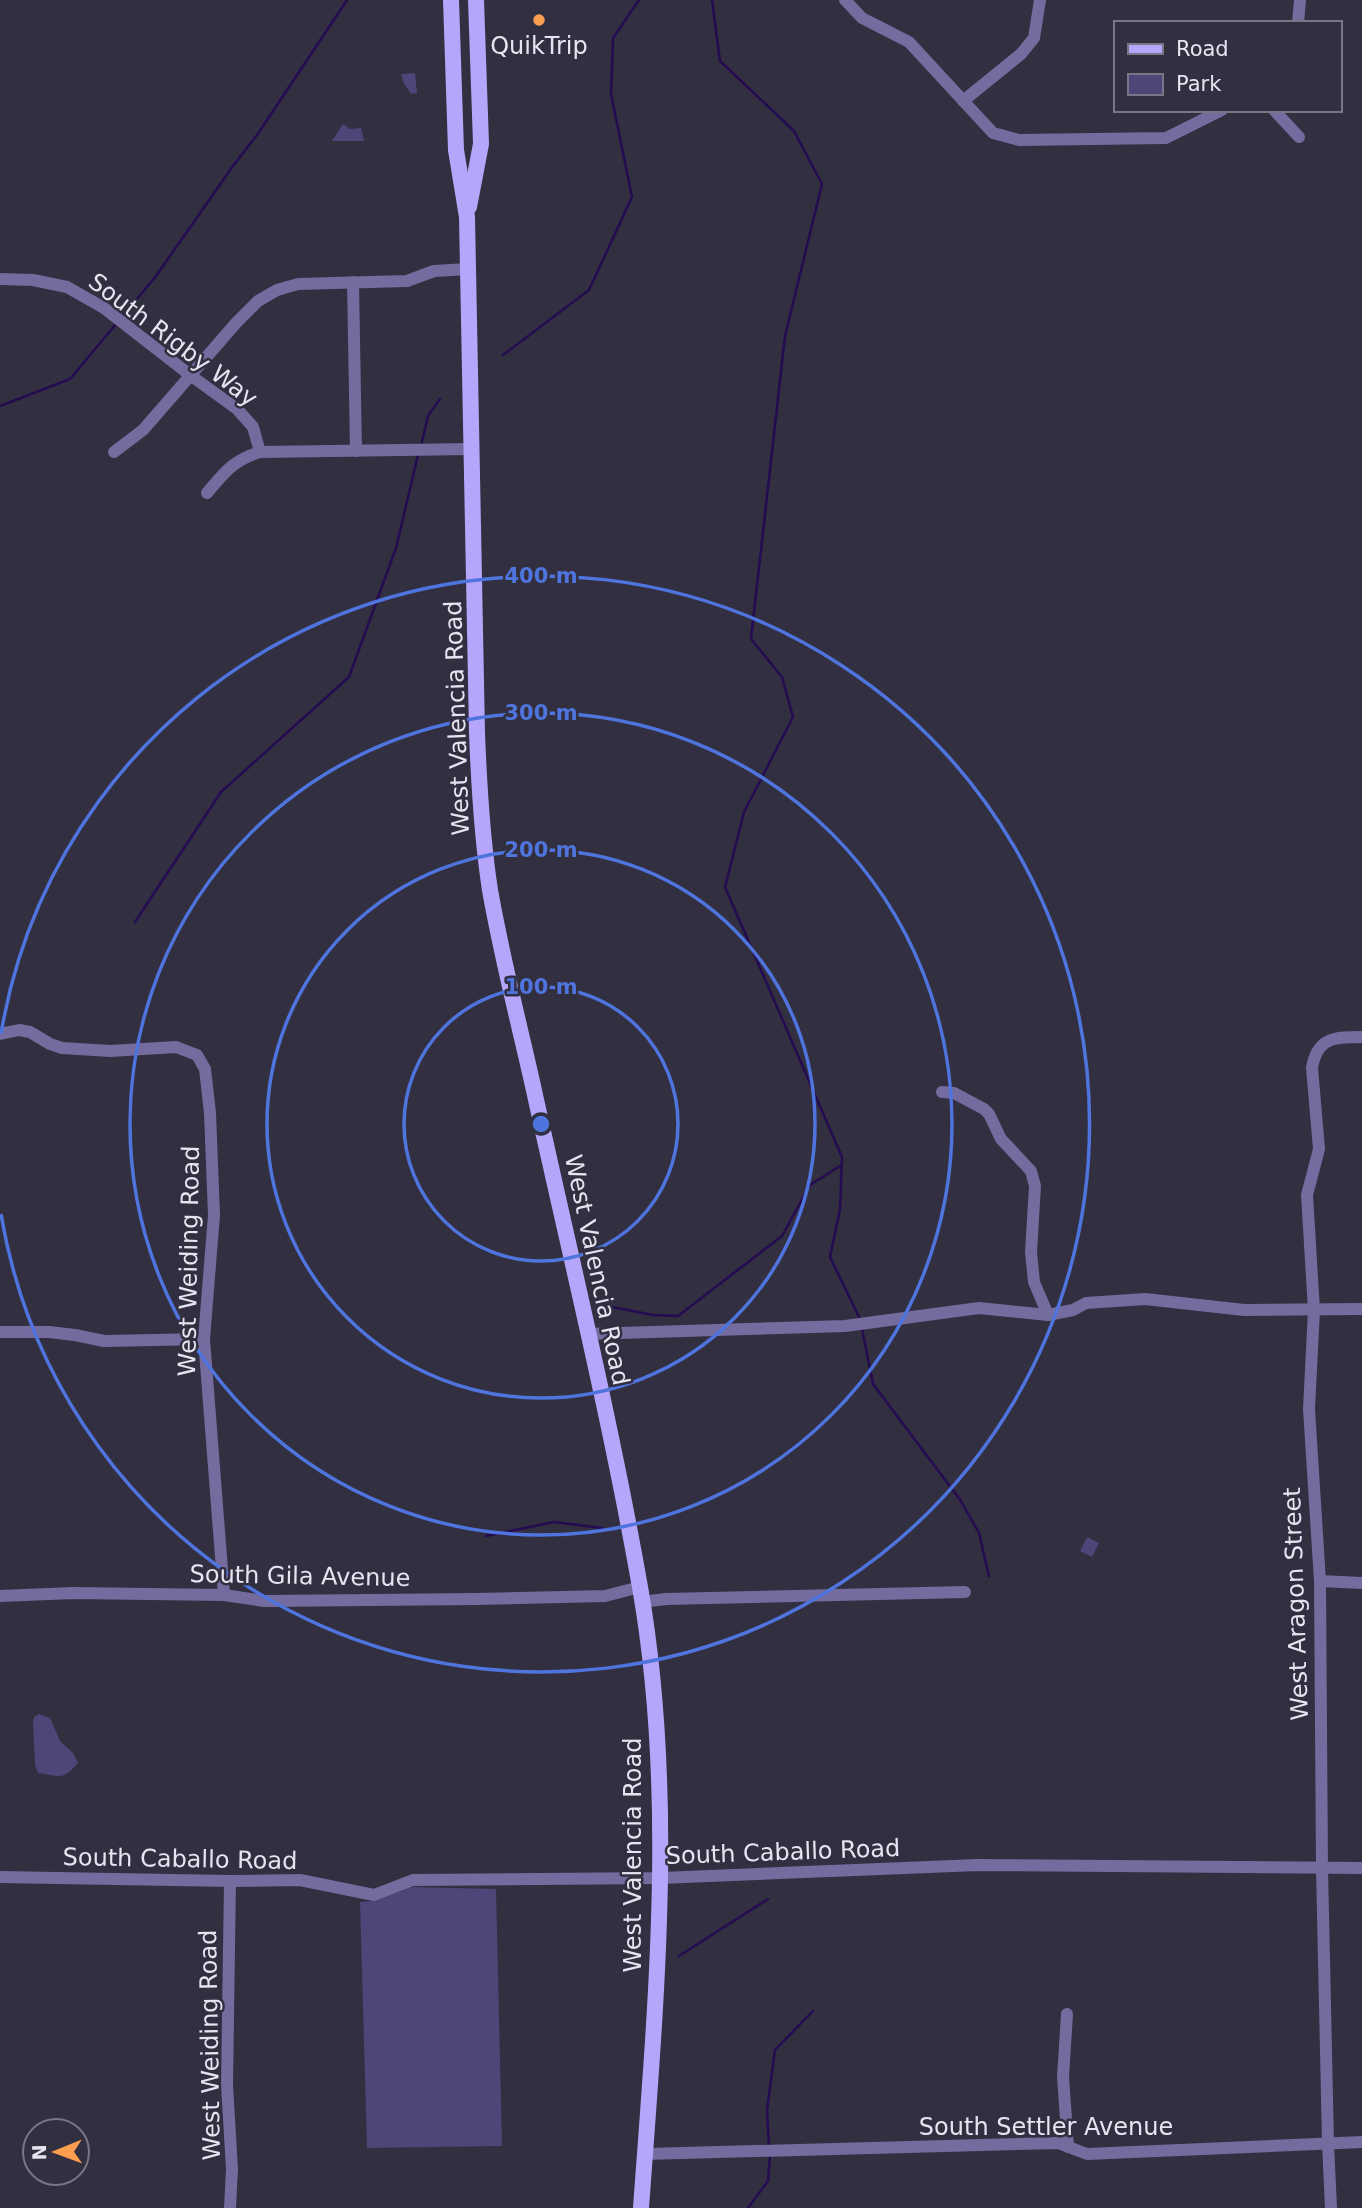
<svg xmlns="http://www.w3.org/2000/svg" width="1362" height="2208" font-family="'DejaVu Sans',sans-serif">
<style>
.green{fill:#4f4578}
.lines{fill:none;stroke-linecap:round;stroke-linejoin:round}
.stream{stroke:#250b52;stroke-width:2.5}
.minor{stroke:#746b9e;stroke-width:12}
.major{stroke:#b5a6fb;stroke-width:16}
.ring{fill:none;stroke:#4f74de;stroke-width:3.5}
.poi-dot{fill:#fb9e50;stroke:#312f40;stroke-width:2.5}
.labels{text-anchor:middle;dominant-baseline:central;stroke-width:5;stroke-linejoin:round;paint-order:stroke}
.poi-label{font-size:24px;fill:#e5e4f0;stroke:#312f40}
.street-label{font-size:24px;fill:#e5e4f0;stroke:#312f40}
.centre{fill:#4f74de;stroke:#312f40;stroke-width:3.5}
.ring-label{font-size:21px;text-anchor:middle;font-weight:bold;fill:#4f74de;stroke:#312f40;stroke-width:5;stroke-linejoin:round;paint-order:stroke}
</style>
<rect width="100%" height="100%" fill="#312f40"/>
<g class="green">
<polygon points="415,73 417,93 411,94 403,82 401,74"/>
<polygon points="343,124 350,129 361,128 364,141 332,141"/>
<polygon points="1087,1537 1099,1543 1092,1557 1080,1551"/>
<path d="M39,1714l11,4 10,23 13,12 5,10c-16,18 -17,13 -40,10l-3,-8 -2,-44 1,-4z"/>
<polygon points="413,1887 496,1889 502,2146 367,2148 360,1902 373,1901"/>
</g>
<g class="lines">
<g class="stream">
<polyline points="712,0 720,61 794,131 822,184 785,336 751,639 782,677 793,717 744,812 725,887 842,1157 840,1209 830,1257 860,1319"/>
<polyline points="123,316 156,276 233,166 257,135 347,0"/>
<polyline points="503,355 589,290 632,197 611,94 613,38 639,0"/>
<polyline points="0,406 70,379 116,324"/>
<polyline points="421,446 428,416 440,399"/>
<polyline points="135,922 221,792 349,677 396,548 418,455"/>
<polyline points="607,1306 653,1315 678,1316 782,1236 810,1185 840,1166"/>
<polyline points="862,1329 873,1384 961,1501 979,1533 989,1576"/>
<polyline points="486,1536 554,1522 602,1528"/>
<polyline points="679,1956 768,1899"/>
<polyline points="769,2148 767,2110 775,2050 813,2011"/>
<polyline points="748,2208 768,2181 770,2155"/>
</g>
<g class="minor">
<polyline points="845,0 862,18 909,42 993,133 1019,140 1166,138 1222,110"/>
<polyline points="1298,23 1300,0"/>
<polyline points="963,101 1021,54 1034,38 1040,0"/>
<polyline points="1274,110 1299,137"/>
<polyline points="0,279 33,280 67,287 104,308 190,375 237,409 253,427 260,452"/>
<polyline points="353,282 356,451"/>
<polyline points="114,452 143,430 236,323 258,301 277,290 298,284 407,281 434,271 468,269"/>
<path d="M207,493c17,-20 26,-33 53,-41l212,-3"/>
<polyline points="0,1034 19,1030 30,1032 50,1044 62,1048 110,1051 176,1047 197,1055 205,1069 210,1113 214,1215 204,1339 224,1595"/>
<polyline points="942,1092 954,1093 984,1109 989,1114 1001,1139 1031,1171 1035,1186 1031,1252 1034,1282 1048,1315"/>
<polyline points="0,1332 49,1332 75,1335 104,1341 204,1339"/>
<polyline points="588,1334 845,1326 979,1308 1048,1315 1073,1310 1086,1303 1145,1299 1244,1310 1362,1309"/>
<polyline points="1320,1581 1362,1583"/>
<polyline points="0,1596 74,1593 224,1595 264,1601 476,1599 605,1596 640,1587"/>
<polyline points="642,1602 666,1599 965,1592"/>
<polyline points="0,1877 230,1881 300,1880 374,1895 413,1880 661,1878 978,1865 1362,1868"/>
<polyline points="230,1881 227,2085 232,2169 230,2208"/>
<polyline points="1067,2014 1063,2077 1068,2147"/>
<polyline points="645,2154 1058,2143 1087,2154 1362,2142"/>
<path d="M1331,2208l-3,-65 -6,-275 -2,-287 -11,-172 5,-99 -7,-115 12,-46 -7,-81c5,-31 23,-31 50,-31"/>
</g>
<g class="major">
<path d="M451,0l5,150 11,67 10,516c2,53 5,105 13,157 12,69 30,137 45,205 36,164 76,327 105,492 36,206 16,414 1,621"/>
<polyline points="469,207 481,144 476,0"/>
</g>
</g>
<g class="ring">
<circle cx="541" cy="1124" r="137"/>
<circle cx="541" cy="1124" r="274"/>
<circle cx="541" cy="1124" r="411"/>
<path d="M1 1034A548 548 0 1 1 1 1214"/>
</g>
<circle class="poi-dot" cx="539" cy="20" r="7"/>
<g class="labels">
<g class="poi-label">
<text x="539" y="46">QuikTrip</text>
</g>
<g class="street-label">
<text transform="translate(173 340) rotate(37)">South Rigby Way</text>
<text transform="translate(457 718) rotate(-92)">West Valencia Road</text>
<text transform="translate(189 1261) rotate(-89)">West Weiding Road</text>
<text transform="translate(597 1270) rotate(78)">West Valencia Road</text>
<text transform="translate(300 1576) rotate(1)">South Gila Avenue</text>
<text transform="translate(1296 1604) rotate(-92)">West Aragon Street</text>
<text transform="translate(783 1852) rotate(-2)">South Caballo Road</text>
<text transform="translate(633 1855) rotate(-90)">West Valencia Road</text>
<text transform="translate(180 1859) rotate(1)">South Caballo Road</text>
<text transform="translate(210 2045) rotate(-91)">West Weiding Road</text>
<text x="1046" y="2127">South Settler Avenue</text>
</g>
</g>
<circle cx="541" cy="1124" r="10" class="centre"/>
<g class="ring-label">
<text x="541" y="583">400 m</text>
<text x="541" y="720">300 m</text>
<text x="541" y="857">200 m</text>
<text x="541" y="994">100 m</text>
</g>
<rect x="1114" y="21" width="228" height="91" fill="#312f40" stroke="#797786" stroke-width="2"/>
<rect x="1128" y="44" width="35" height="10" fill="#b5a6fb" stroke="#797786" stroke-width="2"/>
<text x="1176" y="56" font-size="21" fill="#e5e4f0">Road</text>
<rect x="1128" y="74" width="35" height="21" fill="#4f4578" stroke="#797786" stroke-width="2"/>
<text x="1176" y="91" font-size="21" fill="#e5e4f0">Park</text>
<g transform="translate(56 2152) rotate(269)"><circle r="33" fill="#312f40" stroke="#797786" stroke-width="2"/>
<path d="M0-5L12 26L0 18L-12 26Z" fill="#fb9e50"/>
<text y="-10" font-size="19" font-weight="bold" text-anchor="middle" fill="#e5e4f0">N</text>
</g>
</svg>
